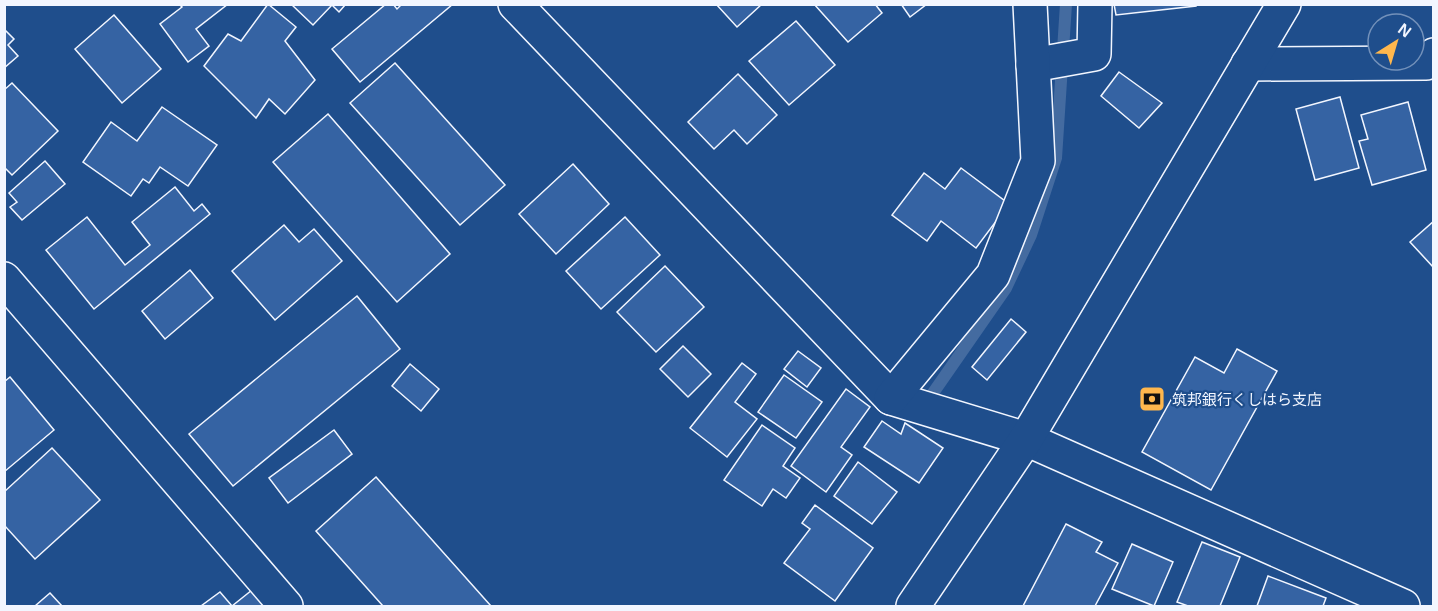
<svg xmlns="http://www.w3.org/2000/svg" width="1438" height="611" font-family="Arial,'Noto Sans JP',sans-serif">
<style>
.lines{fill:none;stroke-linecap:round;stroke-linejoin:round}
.stream{stroke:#446ba0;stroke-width:12}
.building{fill:#3563a3;stroke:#f2f6ff;stroke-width:1.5}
.street-casing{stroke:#f2f6ff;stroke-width:36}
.secondary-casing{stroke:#f2f6ff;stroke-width:36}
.street{stroke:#1f4e8c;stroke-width:33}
.secondary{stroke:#1f4e8c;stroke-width:33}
.labels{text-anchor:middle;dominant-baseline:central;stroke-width:4.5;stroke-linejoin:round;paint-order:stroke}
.poi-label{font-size:15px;fill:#f2f6ff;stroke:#1f4e8c;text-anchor:start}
</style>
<rect width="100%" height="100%" fill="#1f4e8c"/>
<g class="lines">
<polyline class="stream" points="924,406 1006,288 1031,235 1056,158 1066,4"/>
</g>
<g class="building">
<polygon points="179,4 228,4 196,29 209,46 188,62 160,24 182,7"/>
<polygon points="268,4 296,27 285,41 315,80 285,114 269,99 256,118 204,66 228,34 241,41"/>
<polygon points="291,4 346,4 339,12 332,5 313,25"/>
<polygon points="386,4 393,4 397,9 402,4 453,4 360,82 332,49"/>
<polygon points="716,4 762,4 737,27"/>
<polygon points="814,4 875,4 882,13 848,42"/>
<polygon points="901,4 927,4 910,17"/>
<polygon points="1114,4 1196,4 1196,6 1116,15"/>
<polygon points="114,15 161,69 122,103 75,49"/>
<polygon points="796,21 835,65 789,105 749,61"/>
<polygon points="4,29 14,39 8,45 18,56 4,68"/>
<polygon points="395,63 505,185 460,225 350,103"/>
<polygon points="1119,72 1162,103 1139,128 1101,96"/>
<polygon points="738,74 777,115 747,144 734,130 714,149 688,122"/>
<polygon points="12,83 58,131 12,175 4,167 4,90"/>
<polygon points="1340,97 1359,168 1315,180 1296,109"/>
<polygon points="1408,102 1426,170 1372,185 1359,141 1368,139 1361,115"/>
<polygon points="162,107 217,145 188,186 160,167 149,183 143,179 131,196 83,162 111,122 137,141"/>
<polygon points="328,114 450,254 397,302 273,162"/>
<polygon points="45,161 65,184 22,220 10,207 17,202 9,193"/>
<polygon points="573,164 609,204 556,254 519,214"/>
<polygon points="961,168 1009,204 976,248 941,221 927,241 892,215 924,173 945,189"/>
<polygon points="175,187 194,211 202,204 210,214 94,309 46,250 87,217 125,265 150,245 132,222"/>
<polygon points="625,217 660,255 601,309 566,271"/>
<polygon points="1434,221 1434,268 1410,242"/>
<polygon points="284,225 299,242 314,229 342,261 275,320 232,271"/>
<polygon points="665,266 704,307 656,352 617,312"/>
<polygon points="190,270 213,298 165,339 142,311"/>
<polygon points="357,296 400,349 233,486 189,434"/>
<polygon points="1011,319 1026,332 987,380 972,367"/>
<polygon points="683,346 711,374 688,397 660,369"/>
<polygon points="1237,349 1277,371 1211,490 1142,452 1195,357 1224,373"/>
<polygon points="798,351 821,368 807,387 784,369"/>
<polygon points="742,363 756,374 735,402 757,419 727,457 690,428"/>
<polygon points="410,364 439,389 421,411 392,386"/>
<polygon points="784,375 822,402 796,438 758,412"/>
<polygon points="10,377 54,430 4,472 4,382"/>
<polygon points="846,389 870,407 841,447 852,455 826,492 791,466"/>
<polygon points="882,421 901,434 905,423 943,448 919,483 864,447"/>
<polygon points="762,425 795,448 783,466 800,478 786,498 773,489 762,506 724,480"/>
<polygon points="334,430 352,454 288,503 269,478"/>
<polygon points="52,448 100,500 35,559 4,525 4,492"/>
<polygon points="858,462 897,492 872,524 834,496"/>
<polygon points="376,477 491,606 383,606 316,531"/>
<polygon points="815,505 873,548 835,601 784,563 810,529 802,523"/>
<polygon points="1066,524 1102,542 1096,552 1118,563 1095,606 1023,606"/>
<polygon points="1202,542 1240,557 1220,606 1188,606 1177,602"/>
<polygon points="1132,544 1173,562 1154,606 1112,589"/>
<polygon points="1268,576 1326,598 1323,606 1257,606"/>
<polygon points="252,590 264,606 201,606 220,592 232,606"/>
<polygon points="50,593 62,606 35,606"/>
</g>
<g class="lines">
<defs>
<g id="street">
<polyline points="515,4 891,398 1026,439 1403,606"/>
<polyline points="1248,64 1426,63 1434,55"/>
<polyline points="1033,65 1094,54 1095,4"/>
<polyline points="4,279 286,606"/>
<polyline points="891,398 993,275 1038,161 1030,4"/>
</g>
<polyline id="secondary" points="913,606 1026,439 1284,4"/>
</defs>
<use href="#street" class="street-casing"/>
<use href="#secondary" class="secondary-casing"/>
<use href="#street" class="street"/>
<use href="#secondary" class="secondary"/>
</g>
<defs>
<symbol id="bank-square" viewBox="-11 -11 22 22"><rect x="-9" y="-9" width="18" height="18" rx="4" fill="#ffb74d" stroke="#1f4e8c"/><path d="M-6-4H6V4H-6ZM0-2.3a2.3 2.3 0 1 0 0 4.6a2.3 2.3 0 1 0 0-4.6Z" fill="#111"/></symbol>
</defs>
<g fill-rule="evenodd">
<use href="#bank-square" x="1137" y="384" width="30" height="30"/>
</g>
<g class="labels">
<g class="poi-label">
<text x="1172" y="399">筑邦銀行くしはら支店</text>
</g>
</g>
<rect width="1438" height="611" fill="none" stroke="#f2f6ff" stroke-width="12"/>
<g transform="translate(1396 42) rotate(37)"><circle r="28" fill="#1f4e8c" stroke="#7391ba" stroke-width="1.5"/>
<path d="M0-4.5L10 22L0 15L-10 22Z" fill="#ffb74d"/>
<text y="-9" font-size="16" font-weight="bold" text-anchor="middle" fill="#f2f6ff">N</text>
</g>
</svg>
